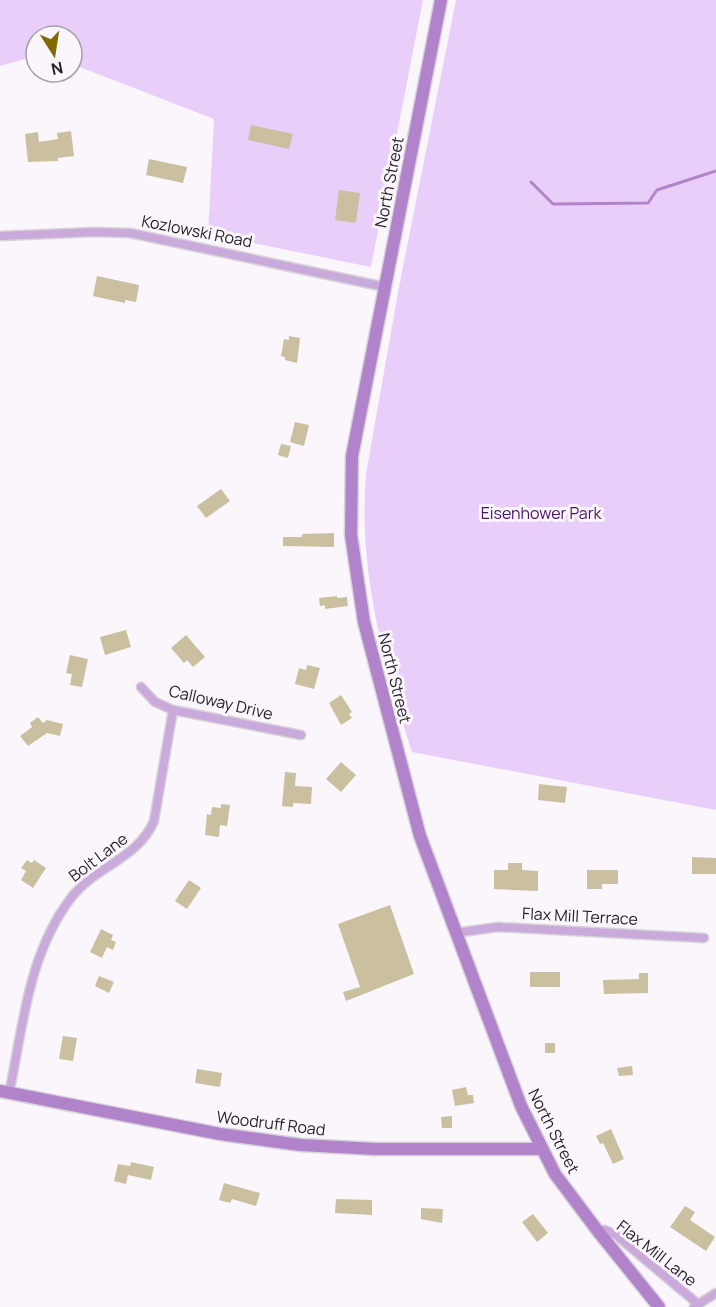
<svg xmlns="http://www.w3.org/2000/svg" width="716" height="1307" font-family="Manrope,sans-serif">
<style>
.green{fill:#e9cef9}
.lines{fill:none;stroke-linecap:round;stroke-linejoin:round}
.stream{stroke:#b084c8;stroke-width:3}
.building{fill:#cac0a0}
.street-casing{stroke:#d8d3da;stroke-width:11}
.secondary-casing{stroke:#d8d3da;stroke-width:15}
.street{stroke:#c9aadb;stroke-width:8}
.secondary{stroke:#b183cb;stroke-width:12}
.labels{text-anchor:middle;dominant-baseline:central;stroke-width:6;stroke-linejoin:round;paint-order:stroke}
.street-label{font-size:16px;fill:#241d28;stroke:#faf6fc}
.park-label{font-size:16px;fill:#4c1365;stroke:#faf6fc}
</style>
<rect width="100%" height="100%" fill="#faf6fc"/>
<g class="green">
<polygon points="0,0 423,0 371,267 208,234 214,119 72,64 72,36 36,36 36,56 0,66"/>
<path d="M456,0h260v810l-304,-58c-29,-90 -54,-183 -46,-278l33,-187z"/>
</g>
<g class="lines">
<polyline class="stream" points="531,182 553,204 648,203 657,190 716,171"/>
</g>
<g class="building">
<polygon points="251,125 293,134 289,149 248,140"/>
<polygon points="71,131 74,156 58,158 58,161 28,162 25,134 38,132 39,142 58,139 57,133"/>
<polygon points="149,159 187,167 183,183 146,175"/>
<polygon points="339,190 360,193 356,223 335,220"/>
<polygon points="97,276 139,285 136,302 125,300 125,303 93,296"/>
<polygon points="289,336 300,338 297,363 285,360 285,357 281,356 284,339 289,340"/>
<polygon points="295,422 309,425 304,446 290,442"/>
<polygon points="281,444 291,446 288,458 278,455"/>
<polygon points="221,489 230,501 206,518 197,506"/>
<polygon points="334,533 334,547 283,546 283,537 302,537 302,534"/>
<polygon points="337,596 337,598 347,597 348,606 325,609 325,605 320,606 319,598"/>
<polygon points="126,630 131,647 105,655 100,637"/>
<polygon points="186,635 205,657 193,667 187,660 184,663 171,648"/>
<polygon points="70,655 88,659 82,687 70,685 72,674 66,673"/>
<polygon points="307,665 320,668 314,689 295,684 299,668 306,670"/>
<polygon points="341,695 352,712 349,714 352,718 341,725 329,703"/>
<polygon points="38,717 43,723 47,720 63,724 60,736 47,733 28,746 20,736 32,727 30,723"/>
<polygon points="341,762 356,775 341,792 326,779"/>
<polygon points="285,772 296,773 295,786 312,787 311,804 293,803 293,807 282,806"/>
<polygon points="539,784 567,787 565,803 538,800"/>
<polygon points="221,804 230,805 227,826 220,825 219,837 205,835 207,814 211,815 212,807 221,808"/>
<polygon points="692,857 716,858 716,874 692,874"/>
<polygon points="27,860 32,863 34,860 46,868 33,888 21,880 26,871 21,868"/>
<polygon points="508,863 522,863 522,870 538,871 538,891 494,889 494,870 508,870"/>
<polygon points="587,870 618,870 618,884 602,884 602,889 587,889"/>
<polygon points="189,880 201,888 187,909 175,901"/>
<polygon points="390,905 414,974 346,1001 343,992 360,987 338,924"/>
<polygon points="101,929 113,935 111,940 116,942 113,950 107,947 102,958 90,952"/>
<rect x="530" y="972" width="30" height="15"/>
<polygon points="639,973 648,973 648,993 604,994 603,980 639,979"/>
<polygon points="99,976 114,982 109,993 95,986"/>
<polygon points="63,1036 77,1038 73,1061 59,1059"/>
<rect x="545" y="1043" width="10" height="10"/>
<polygon points="632,1066 633,1075 619,1076 617,1068"/>
<polygon points="197,1069 222,1073 220,1087 195,1083"/>
<polygon points="466,1087 468,1095 473,1095 474,1103 455,1106 452,1090"/>
<polygon points="452,1116 452,1128 442,1128 441,1117"/>
<polygon points="611,1129 624,1159 613,1164 603,1143 600,1144 596,1136"/>
<polygon points="131,1162 154,1167 151,1180 128,1175 126,1184 114,1181 118,1164 130,1166"/>
<polygon points="224,1183 260,1193 256,1206 232,1199 230,1203 219,1200"/>
<polygon points="336,1199 372,1200 372,1215 335,1213"/>
<polygon points="685,1206 695,1212 690,1220 715,1237 706,1251 670,1227"/>
<polygon points="421,1208 443,1209 442,1223 421,1219"/>
<polygon points="533,1214 548,1233 537,1242 522,1222"/>
</g>
<g class="lines">
<defs>
<g id="street">
<polyline points="0,236 94,232 130,233 385,287"/>
<polyline points="141,687 155,702 173,710 301,735"/>
<polyline points="455,933 498,927 704,938"/>
<path d="M9,1094c14,-67 19,-140 62,-196 24,-32 67,-39 83,-77l19,-111"/>
<polyline points="597,1230 605,1230 616,1235 698,1304"/>
<polyline points="694,1307 716,1293"/>
</g>
<g id="secondary">
<polyline points="441,0 352,456 351,535 364,622 420,836 521,1106 555,1174 597,1230 659,1307"/>
<polyline points="0,1091 220,1134 301,1145 375,1149 541,1149"/>
</g>
</defs>
<use href="#street" class="street-casing"/>
<use href="#secondary" class="secondary-casing"/>
<use href="#street" class="street"/>
<use href="#secondary" class="secondary"/>
</g>
<g class="labels">
<g class="street-label">
<text transform="translate(389 182) rotate(-79)">North Street</text>
<text transform="translate(197 231) rotate(11)">Kozlowski Road</text>
<text transform="translate(395 678) rotate(76)">North Street</text>
<text transform="translate(221 702) rotate(13)">Calloway Drive</text>
<text transform="translate(98 857) rotate(-37)">Bolt Lane</text>
<text transform="translate(580 916) rotate(3)">Flax Mill Terrace</text>
<text transform="translate(271 1123) rotate(7)">Woodruff Road</text>
<text transform="translate(554 1131) rotate(63)">North Street</text>
<text transform="translate(657 1253) rotate(38)">Flax Mill Lane</text>
</g>
<g class="park-label">
<text x="541" y="513">Eisenhower Park</text>
</g>
</g>
<g transform="translate(54 54) rotate(168)"><circle r="28" fill="#faf6fc" stroke="#a49fa7" stroke-width="1.5"/>
<path d="M0-4.5L10 22L0 15L-10 22Z" fill="#826901"/>
<text y="-9" font-size="16" font-weight="bold" text-anchor="middle" fill="#241d28">N</text>
</g>
</svg>
